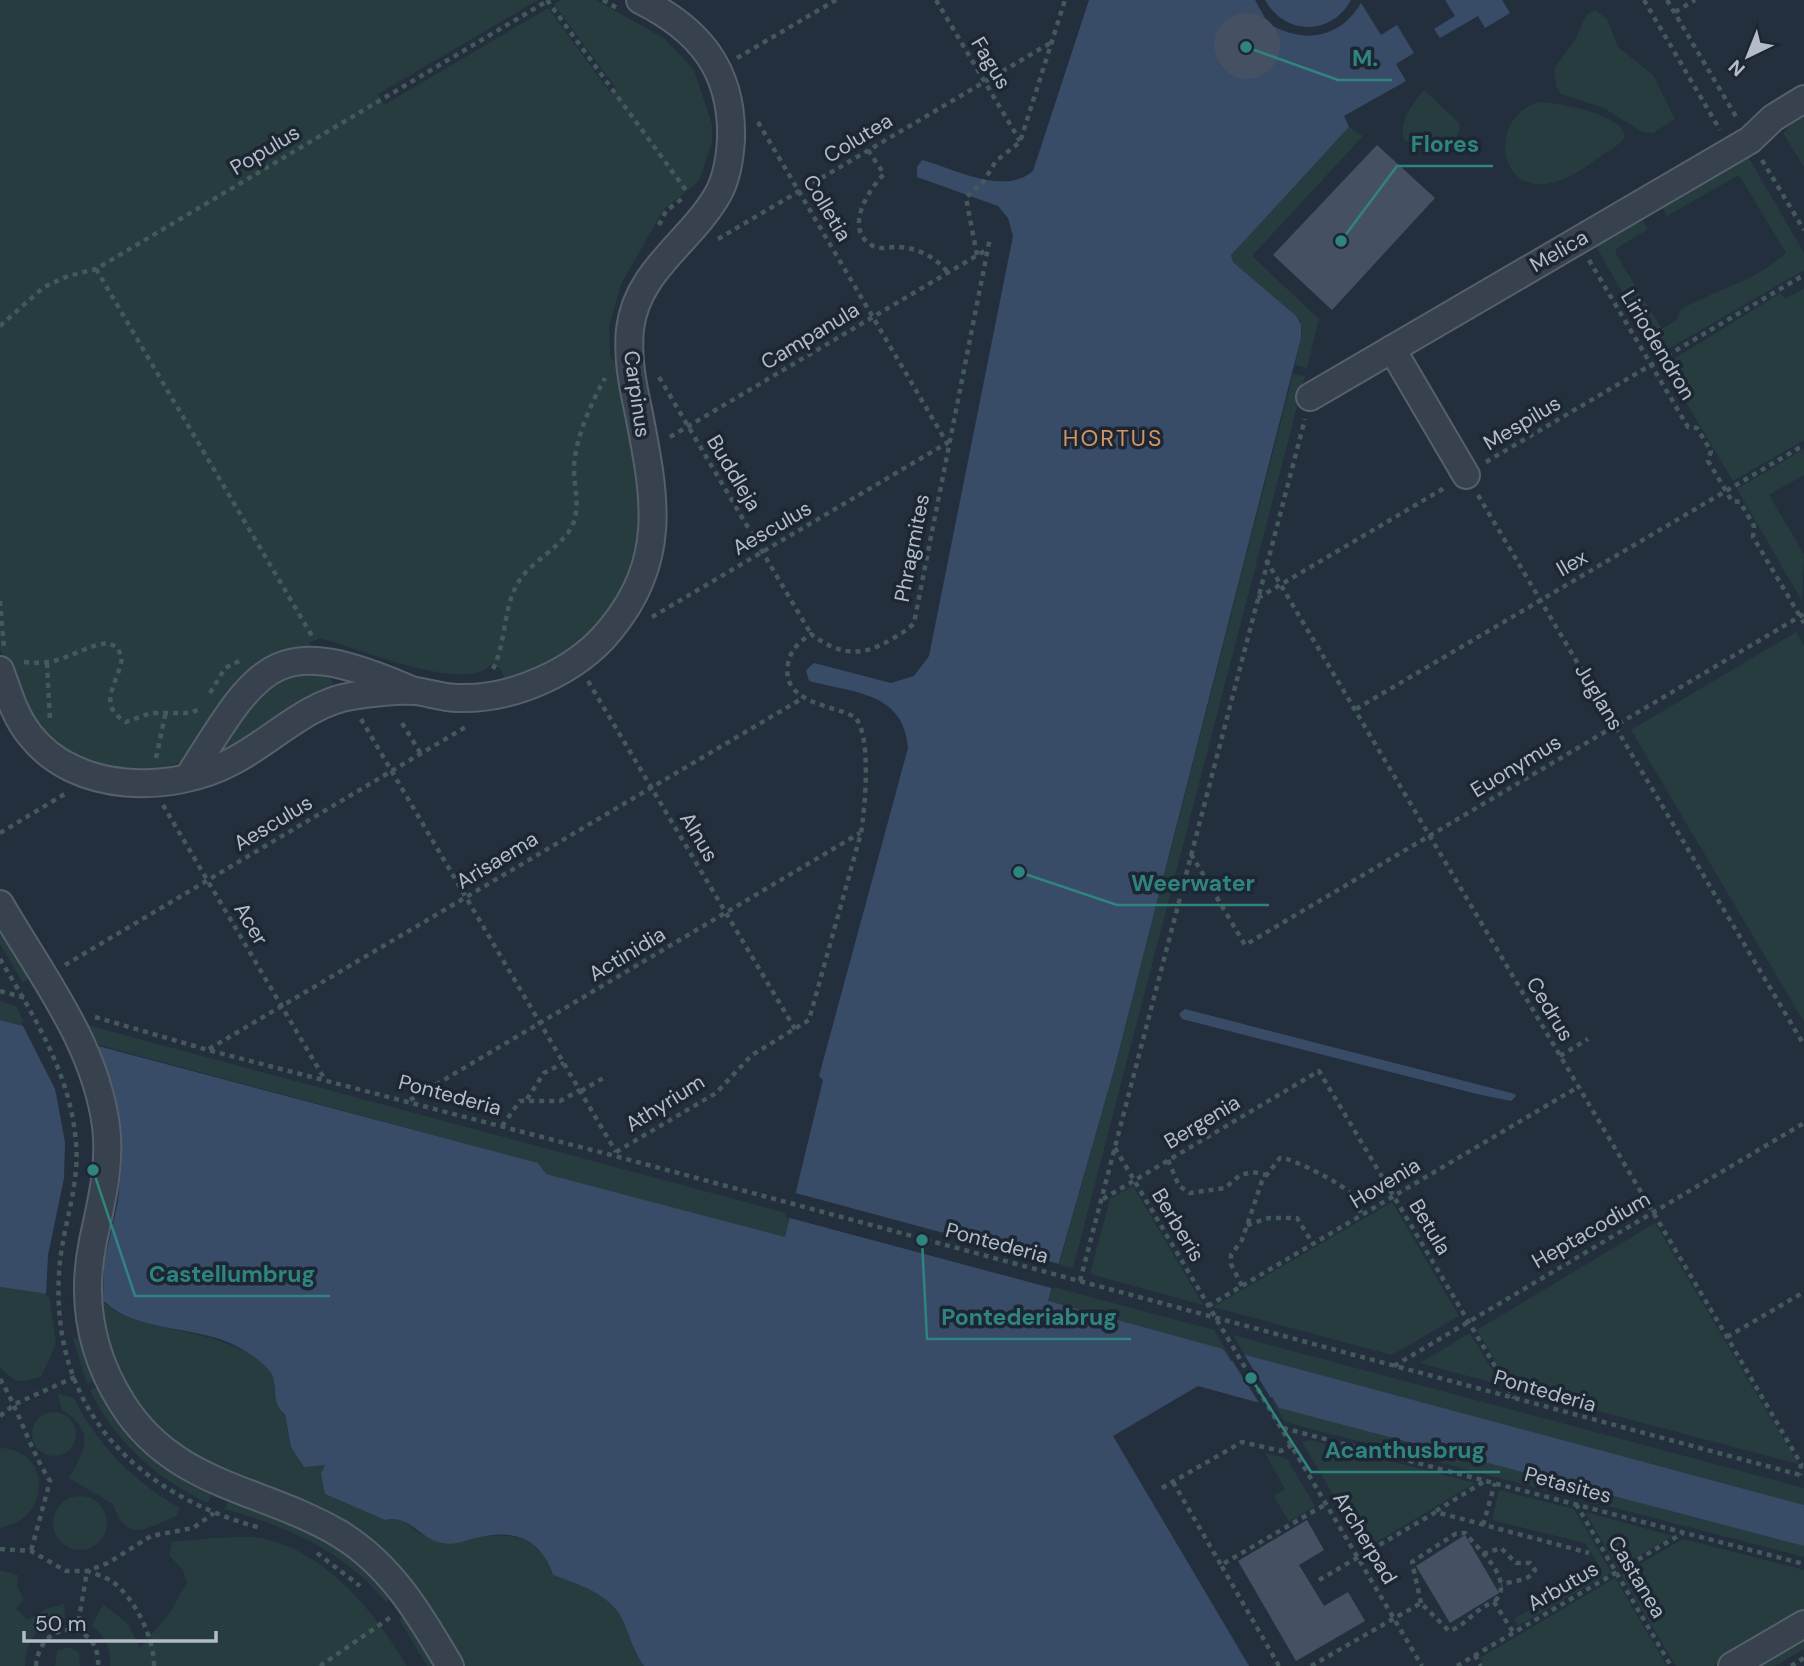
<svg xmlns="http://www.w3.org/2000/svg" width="1804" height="1666" font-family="'DM Sans',sans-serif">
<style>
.green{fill:#263c3f}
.water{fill:#394c67}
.pier{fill:#242f3e}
.building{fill:#455162}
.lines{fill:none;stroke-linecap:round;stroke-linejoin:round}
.minor-casing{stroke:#565f6c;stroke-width:30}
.path{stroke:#44595c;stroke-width:4.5;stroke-dasharray:5 5;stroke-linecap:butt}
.minor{stroke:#38414e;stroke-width:26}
.labels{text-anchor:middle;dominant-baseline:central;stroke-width:7;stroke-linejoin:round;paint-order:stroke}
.street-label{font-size:21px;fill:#b4bcc9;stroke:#1d2633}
.neighbourhood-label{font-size:23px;letter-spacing:2px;fill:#d59563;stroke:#1d2633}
.leader{fill:none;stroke:#308480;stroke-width:2.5}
.callout-dot{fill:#308480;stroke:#1d2633;stroke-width:2.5}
.callout-label{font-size:23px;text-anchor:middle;font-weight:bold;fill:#308480;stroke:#1d2633;stroke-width:7;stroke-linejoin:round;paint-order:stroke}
</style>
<rect width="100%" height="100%" fill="#242f3e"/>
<g class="green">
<path d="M0,0h538l-160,94 6,11 164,-97 64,87 4,-7 -62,-84 8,-4h34l69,39 29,31 18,54v18l-13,39 -35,28 -43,75 -12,42 1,31 11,12 23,137 -4,48 -28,56 -40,42 -66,31 -5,-14 -9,-5c-26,31 -137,-17 -172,-26l-11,5 3,6 -132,113 -31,12 -58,-9 -37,-21 -26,-28 -28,-67z"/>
<polygon points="1595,10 1607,19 1618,47 1653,75 1675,119 1653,133 1642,132 1604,108 1561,94 1556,87 1554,69 1576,38 1586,15"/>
<path d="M1424,90l35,33 1,6 -5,10h-19l-20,6 -12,-5c-5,-20 8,-35 20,-50z"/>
<path d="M1540,102c20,1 83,12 85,35 -8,11 -19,15 -30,23 -95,74 -117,-43 -55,-58z"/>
<polygon points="1804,116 1804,167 1783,133 1790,126 1787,120"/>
<polygon points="1349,127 1363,136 1252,256 1319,319 1307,368 1295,365 1302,332 1299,320 1233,262 1231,254"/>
<path d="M1746,153l58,100v17l-141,82 -2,-3 -3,6 -64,-112 46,-27 8,13 -32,20v5l46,75 15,-10 3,-9c34,-20 77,-29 106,-57l-47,-78 -72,41 -7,-12z"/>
<polygon points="1804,288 1804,440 1733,481 1664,365 1781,293 1785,299"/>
<polygon points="1293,374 1305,376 1073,1268 1059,1265 1114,1070"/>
<polygon points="1804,449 1804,475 1769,495 1804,554 1802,601 1737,489"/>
<polygon points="1796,632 1804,646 1804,1022 1631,730"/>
<polygon points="324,668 338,692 219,760 216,750 270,683"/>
<polygon points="0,922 32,976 23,983 0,944"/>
<polygon points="0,1001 16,1006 26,1027 0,1020"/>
<polygon points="83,1024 790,1214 785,1238 546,1174 538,1163 95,1044"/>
<polygon points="1133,1186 1203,1305 1090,1274 1110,1199"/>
<polygon points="1392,1202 1459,1316 1392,1355 1213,1307"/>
<polygon points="1655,1223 1798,1464 1511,1388 1477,1330"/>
<path d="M0,1287l49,6 7,51 -15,33c-21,5 -23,9 -41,-10z"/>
<polygon points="1053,1287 1214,1330 1232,1360 1048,1302"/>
<path d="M101,1301c7,3 11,9 17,12 49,22 105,16 148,53 15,13 2,36 19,48l3,20 37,30v30l60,26c25,-6 24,13 42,16 48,10 107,-24 126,39 24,9 49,16 65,37 10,14 13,37 26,54h-182l-41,-68 -243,-147 -49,-55 -22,-54z"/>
<polygon points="1470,1333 1501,1385 1420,1363"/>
<polygon points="1233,1335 1804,1488 1804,1505 1245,1355"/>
<polygon points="73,1338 84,1338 98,1379 87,1384"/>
<path d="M101,1385l71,85 40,23 -4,10c-52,-25 -93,-61 -118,-113z"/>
<path d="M58,1394l16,4c23,47 60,84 106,110l-3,8c-31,12 -51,29 -64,-12l-44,-26c17,-29 26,-48 -7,-68z"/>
<polygon points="1270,1397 1279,1408 1804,1546 1804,1557 1285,1422"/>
<circle cx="54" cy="1434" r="22"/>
<polygon points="1310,1440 1475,1483 1365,1549 1302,1442"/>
<path d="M0,1448c52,1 52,71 0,80z"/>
<polygon points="1265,1453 1287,1459 1315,1506 1289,1522 1274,1496 1285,1489"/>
<polygon points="1499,1490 1574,1509 1611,1572 1518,1626 1514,1619 1601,1569 1585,1543 1492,1520"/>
<circle cx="80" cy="1523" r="27"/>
<path d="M229,1499l105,42 61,54 -9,7c-43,-52 -98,-75 -161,-93z"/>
<polygon points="1585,1512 1673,1536 1618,1568"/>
<path d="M212,1538c17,0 37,-3 54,1 64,16 109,74 141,127h-297c1,-18 -5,-29 -18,-41l11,-21 25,20 12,24 29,-34 18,-32 -5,-13 -13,-14 3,-13z"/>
<polygon points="1683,1539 1804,1570 1804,1613 1714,1666 1676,1666 1621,1575"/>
<path d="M0,1570l18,5 -1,11 7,14 -8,9 12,11 18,-11 18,-5 1,14c-27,5 -39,22 -40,48h-25z"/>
<polygon points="1615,1578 1667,1666 1484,1666 1480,1658"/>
<polygon points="408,1613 440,1666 427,1666 399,1619"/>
<polygon points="1804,1636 1804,1649 1775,1666 1753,1666"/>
<polygon points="69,1647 79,1653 80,1666 55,1666 57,1651"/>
</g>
<g class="water">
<path d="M1089,0h166l10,18c-54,-18 -70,54 -21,60 11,1 21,-3 28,-12 10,-13 7,-26 1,-40 34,18 68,11 88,-23l20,32 16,-10 17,28 -18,11 10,17 -62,35 5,11 -118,128 2,7 63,54 5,9v13l-187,732 -66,231 175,48 8,12 11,-7 562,151v41l-525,-138 -7,-11 -12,6 -62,-17 -85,50 136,230h-605c-13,-17 -16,-40 -26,-54 -16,-21 -41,-28 -65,-37 -11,-35 -37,-46 -73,-38 -16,3 -25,10 -42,5 -20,-6 -30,-28 -53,-22l-60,-26 -4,-20 4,-9 -21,2 -13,-20 -6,-33c-14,-10 -7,-24 -13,-39 -4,-10 -22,-21 -32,-27 -39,-23 -104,-15 -135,-46l-105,-15v-267l538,143 8,11 239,63 38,-157 -4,-4 89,-328c-4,-56 -54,-55 -99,-67l-3,-11 8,-7 77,20 23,-7 15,-20 84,-420 -5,-18 -10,-12 -81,-29v-10l5,-7c33,9 82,36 111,11z"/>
<path d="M1265,0h86c-20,36 -66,36 -86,0z"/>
<polygon points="1445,0 1502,0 1510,13 1485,28 1478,16 1440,38 1434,29 1455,16"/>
<polygon points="1185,1009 1515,1094 1516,1096 1511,1101 1477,1094 1182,1019 1179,1014"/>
</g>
<g class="pier">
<polygon points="21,1022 96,1041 112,1084 120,1128 122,1161 118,1201 104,1263 103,1305 46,1296 48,1255 64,1178 65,1142 55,1089"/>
<polygon points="792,1192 1063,1265 1055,1289 786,1217"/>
<polygon points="1242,1351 1272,1400 1261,1406 1230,1357"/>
</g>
<g class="building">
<circle cx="1247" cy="46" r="33"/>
<polygon points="1377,145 1435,198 1332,310 1273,255"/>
<polygon points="1307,1520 1324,1550 1299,1565 1324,1606 1348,1592 1365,1621 1296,1661 1238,1561"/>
<polygon points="1465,1535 1499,1593 1450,1623 1416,1566"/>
</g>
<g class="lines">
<defs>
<g id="minor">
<polyline points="1392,349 1466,475"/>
<polyline points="1310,397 1750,140 1773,118 1804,99"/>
<path d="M0,670c9,24 14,45 30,65 46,59 142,59 203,26 39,-20 74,-58 119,-65 19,-3 44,-6 64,-5 14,2 28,7 42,7 54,2 118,-26 152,-68 58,-70 45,-133 29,-216 -6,-28 -12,-55 -9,-85 7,-59 61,-87 88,-135 9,-16 12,-37 13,-55 2,-69 -32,-110 -91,-139"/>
<path d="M189,776c71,-113 86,-145 220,-87"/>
<path d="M0,904c41,71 95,139 106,222 5,40 -5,77 -13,115 -12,58 -2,113 29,162 52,84 141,85 218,131 52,32 80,81 110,132"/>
<polyline points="1732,1666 1804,1624"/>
</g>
</defs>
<use href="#minor" class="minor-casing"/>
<g class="path">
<polyline points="547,0 688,193"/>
<polyline points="603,0 617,8"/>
<polyline points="936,0 1020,141"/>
<polyline points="1644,0 1720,130"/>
<polyline points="1667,0 1738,120"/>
<polyline points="1675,12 1695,0"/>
<polyline points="737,58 836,0"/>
<path d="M868,150l16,24c-16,16 -41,56 -11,72 6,3 14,2 22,1 19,-1 42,10 53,26"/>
<polyline points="1762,160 1804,230"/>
<polyline points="659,225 666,211 683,198"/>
<polyline points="718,239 1052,42"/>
<polyline points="977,255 966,198 974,189 981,186 996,161 1020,142 1065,0"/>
<polyline points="1589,260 1688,427 1697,428 1711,451 1708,461 1732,501 1740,502 1754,526 1753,537 1804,623"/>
<polyline points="96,269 312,636"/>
<polyline points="0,326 44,287 68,276 96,269 549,0"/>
<polyline points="659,377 811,634"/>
<polyline points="670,437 988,249"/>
<polyline points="1486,462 1804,275"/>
<polyline points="1478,495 1804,1045"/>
<polyline points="1266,560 1727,1337 1801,1464 1800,1475"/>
<polyline points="1258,598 1446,487"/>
<polyline points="0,601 4,648"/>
<polyline points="652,617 947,443 758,122"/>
<path d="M24,662c39,5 53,-15 84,-19l9,4 5,10c-3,26 -27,47 4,65l25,-9h39l10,-4"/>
<polyline points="47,663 50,721"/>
<path d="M493,669c14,-28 9,-60 26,-88 14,-22 50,-37 56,-63 4,-17 -1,-32 -1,-48 0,-29 17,-67 31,-92"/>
<polyline points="588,681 795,1029"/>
<polyline points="210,693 225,668 241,660"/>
<polyline points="1356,709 1804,445"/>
<polyline points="361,719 616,1152"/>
<polyline points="402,723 421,754"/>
<polyline points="156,758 166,711"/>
<polyline points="163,805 324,1078"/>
<polyline points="0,833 68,792"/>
<polyline points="1191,854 1245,945 1804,614"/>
<path d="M0,959c34,57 71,116 76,184 4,45 -15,87 -17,131 -8,136 78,221 202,254"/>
<polyline points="65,965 469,725"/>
<polyline points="0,991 29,999"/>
<polyline points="95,1017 208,1050 615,1156 1804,1476"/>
<polyline points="209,1049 803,698"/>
<polyline points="1560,1056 1588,1039"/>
<polyline points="581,1091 605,1077"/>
<polyline points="527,1099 544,1073 564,1063"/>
<polyline points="410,1100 860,833"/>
<polyline points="502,1126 520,1101 560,1101 580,1090"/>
<polyline points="1115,1148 1422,1666"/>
<path d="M616,1152l100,-59 36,-38 57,-35 52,-187c4,-25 11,-97 -6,-116 -25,-13 -74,-14 -67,-53 3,-15 10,-21 23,-30 29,22 51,23 81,5 8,-5 16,-9 22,-16l76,-385"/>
<polyline points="1168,1160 1179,1186 1190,1193 1225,1188 1240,1175 1253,1172 1266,1175"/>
<polyline points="1103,1199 1319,1071 1514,1398"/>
<polyline points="1247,1225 1269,1218 1297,1218 1313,1244"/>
<polyline points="1080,1281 1305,419"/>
<path d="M1242,1286l-11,-22v-9l11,-15 20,-59 18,-23c11,-1 65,27 72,37 4,5 7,14 10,20"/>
<polyline points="1208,1306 1578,1087"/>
<polyline points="1727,1337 1804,1292"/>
<polyline points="1394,1366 1804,1123"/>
<path d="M0,1379c20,33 29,69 50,102l-19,70"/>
<polyline points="0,1416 15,1404 75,1377"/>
<polyline points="1283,1428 1804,1564"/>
<polyline points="1173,1482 1221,1565"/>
<polyline points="1162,1488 1242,1442 1281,1451 1292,1445"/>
<polyline points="1576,1504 1671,1666"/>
<polyline points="1436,1511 1485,1481"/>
<polyline points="1483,1525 1495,1483"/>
<polyline points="0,1549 31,1551 66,1571 87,1571 108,1563 151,1536 193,1528 214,1513"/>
<polyline points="317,1553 360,1586"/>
<path d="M1483,1554l18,-6 15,15h14l5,7c-6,12 -22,10 -34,15"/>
<polyline points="1319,1580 1436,1512 1589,1553"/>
<path d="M1421,1603l-9,-41 43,-28 10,-1c13,16 52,48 29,69"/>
<path d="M77,1631l10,-60c8,3 19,6 26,11 23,18 41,56 41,84"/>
<polyline points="1475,1655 1481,1666"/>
<path d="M36,1666c4,-50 65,-46 62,0"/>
<polyline points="320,1666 391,1617"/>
<polyline points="1279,1666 1221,1565 1326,1504"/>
<path d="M1311,1666l110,-63 28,28c17,-5 26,-23 45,-29l19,30"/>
<polyline points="1457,1666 1683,1533"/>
<polyline points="1791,1666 1804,1658"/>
</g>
<use href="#minor" class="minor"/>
</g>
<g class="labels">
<g class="street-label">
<text transform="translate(991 63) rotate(59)">Fagus</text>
<text transform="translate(858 138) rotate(-31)">Colutea</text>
<text transform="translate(265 150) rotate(-31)">Populus</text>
<text transform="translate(827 208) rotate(59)">Colletia</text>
<text transform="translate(1559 251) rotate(-30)">Melica</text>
<text transform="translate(810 336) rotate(-31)">Campanula</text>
<text transform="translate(1658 345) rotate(59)">Liriodendron</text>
<text transform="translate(637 394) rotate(82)">Carpinus</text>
<text transform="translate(1522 423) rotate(-31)">Mespilus</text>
<text transform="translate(734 473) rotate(59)">Buddleja</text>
<text transform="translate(772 528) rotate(-30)">Aesculus</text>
<text transform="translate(912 548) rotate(-79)">Phragmites</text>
<text transform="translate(1572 563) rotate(-30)">Ilex</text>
<text transform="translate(1599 697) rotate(59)">Juglans</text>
<text transform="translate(1516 766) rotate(-31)">Euonymus</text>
<text transform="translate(273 823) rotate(-31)">Aesculus</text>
<text transform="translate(699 837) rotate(59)">Alnus</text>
<text transform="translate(497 860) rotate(-31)">Arisaema</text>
<text transform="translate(251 924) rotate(59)">Acer</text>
<text transform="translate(627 954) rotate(-31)">Actinidia</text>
<text transform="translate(1550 1009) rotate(59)">Cedrus</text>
<text transform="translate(450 1095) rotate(15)">Pontederia</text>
<text transform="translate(665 1103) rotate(-32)">Athyrium</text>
<text transform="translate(1202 1122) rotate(-31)">Bergenia</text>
<text transform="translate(1385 1183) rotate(-31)">Hovenia</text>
<text transform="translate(1178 1225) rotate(59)">Berberis</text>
<text transform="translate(1430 1227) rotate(59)">Betula</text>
<text transform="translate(1591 1230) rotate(-30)">Heptacodium</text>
<text transform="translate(997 1243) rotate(15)">Pontederia</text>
<text transform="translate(1545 1391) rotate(16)">Pontederia</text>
<text transform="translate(1568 1485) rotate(15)">Petasites</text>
<text transform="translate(1365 1538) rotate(59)">Archerpad</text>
<text transform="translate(1637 1577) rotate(59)">Castanea</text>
<text transform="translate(1563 1586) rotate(-30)">Arbutus</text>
</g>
<g class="neighbourhood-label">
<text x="1113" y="438">HORTUS</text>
</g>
</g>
<path class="leader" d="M1246 47L1338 80H1392M1341 241L1397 166H1493M1019 872L1117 905H1269M93 1170L135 1296H330M922 1240L927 1339H1131M1251 1378L1311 1472H1500"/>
<g class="callout-dot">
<circle cx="1246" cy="47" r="7"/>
<circle cx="1341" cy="241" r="7"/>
<circle cx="1019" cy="872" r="7"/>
<circle cx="93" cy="1170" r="7"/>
<circle cx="922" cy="1240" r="7"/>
<circle cx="1251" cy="1378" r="7"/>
</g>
<g class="callout-label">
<text x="1365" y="66">M.</text>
<text x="1445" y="152">Flores</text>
<text x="1193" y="891">Weerwater</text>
<text x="232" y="1282">Castellumbrug</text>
<text x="1029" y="1325">Pontederiabrug</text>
<text x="1405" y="1458">Acanthusbrug</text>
</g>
<g transform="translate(1748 56) rotate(223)" stroke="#1d2633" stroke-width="5" paint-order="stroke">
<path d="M0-5L12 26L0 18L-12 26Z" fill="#b4bcc9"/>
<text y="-10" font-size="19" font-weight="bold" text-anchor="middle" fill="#b4bcc9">N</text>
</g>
<path d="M24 1631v10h192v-10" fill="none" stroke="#b4bcc9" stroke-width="3.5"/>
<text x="35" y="1631" font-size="21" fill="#b4bcc9" stroke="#1d2633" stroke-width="5" paint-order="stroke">50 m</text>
</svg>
